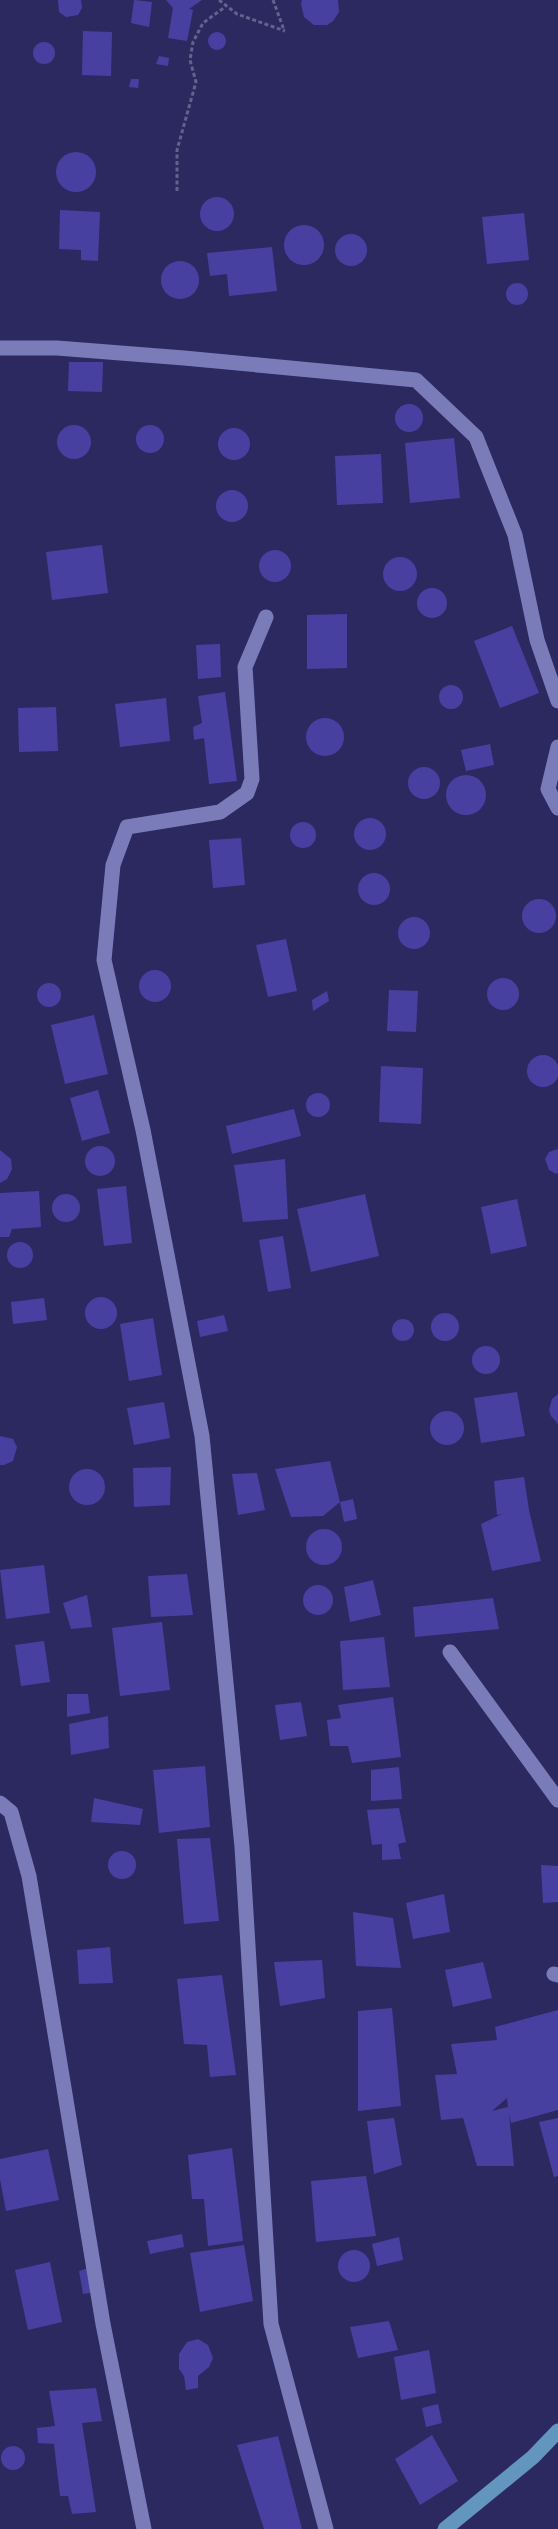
<svg xmlns="http://www.w3.org/2000/svg" width="558" height="2529" font-family="Montserrat,sans-serif">
<style>
.building{fill:#4840a0;fill-rule:evenodd}
.lines{fill:none;stroke-linecap:round;stroke-linejoin:round}
.path{stroke:#63628e;stroke-width:3;stroke-dasharray:4 2.5;stroke-linecap:butt}
.minor{stroke:#7a7cba;stroke-width:15}
.major{stroke:#6296bf;stroke-width:15}
</style>
<rect width="100%" height="100%" fill="#2c2960"/>
<g class="building">
<polygon points="58,0 81,0 82,8 78,15 66,17 59,12"/>
<polygon points="134,0 152,2 149,27 131,23"/>
<polygon points="166,0 202,0 189,9 193,10 187,41 168,38 173,8"/>
<polygon points="302,0 338,0 339,12 333,21 327,25 314,25 304,17 301,4"/>
<polygon points="83,31 112,32 111,76 82,75"/>
<circle cx="217" cy="41" r="9"/>
<circle cx="44" cy="53" r="11"/>
<polygon points="159,56 169,58 168,66 156,64"/>
<polygon points="131,79 139,79 138,88 129,87"/>
<circle cx="76" cy="172" r="20"/>
<circle cx="217" cy="214" r="17"/>
<polygon points="60,210 100,212 98,261 81,260 81,250 59,249"/>
<polygon points="524,213 529,260 487,264 482,217"/>
<circle cx="304" cy="245" r="20"/>
<circle cx="351" cy="250" r="16"/>
<polygon points="272,247 277,291 229,296 227,274 210,276 207,253"/>
<circle cx="180" cy="280" r="19"/>
<circle cx="517" cy="294" r="11"/>
<polygon points="69,362 103,362 102,392 68,391"/>
<circle cx="409" cy="418" r="14"/>
<circle cx="150" cy="439" r="14"/>
<circle cx="74" cy="442" r="17"/>
<circle cx="234" cy="444" r="16"/>
<polygon points="454,438 460,498 410,503 405,443"/>
<polygon points="381,454 383,503 337,505 335,456"/>
<circle cx="232" cy="506" r="16"/>
<polygon points="102,545 108,593 52,600 46,552"/>
<circle cx="275" cy="566" r="16"/>
<circle cx="400" cy="574" r="17"/>
<circle cx="432" cy="603" r="15"/>
<polygon points="347,614 347,668 307,669 307,615"/>
<polygon points="512,626 539,693 500,708 474,641"/>
<polygon points="220,644 221,677 198,679 196,645"/>
<circle cx="451" cy="697" r="12"/>
<polygon points="225,692 237,781 209,784 204,738 194,740 193,727 202,723 198,696"/>
<polygon points="166,698 170,741 120,747 115,704"/>
<polygon points="56,707 58,751 19,752 18,708"/>
<circle cx="325" cy="737" r="19"/>
<polygon points="490,744 494,765 466,771 461,750"/>
<circle cx="424" cy="783" r="16"/>
<circle cx="466" cy="795" r="20"/>
<circle cx="370" cy="834" r="16"/>
<circle cx="303" cy="835" r="13"/>
<polygon points="241,838 245,885 213,888 209,840"/>
<circle cx="374" cy="889" r="16"/>
<circle cx="539" cy="916" r="17"/>
<circle cx="414" cy="933" r="16"/>
<polygon points="286,939 297,991 268,997 256,945"/>
<circle cx="155" cy="986" r="16"/>
<circle cx="503" cy="994" r="16"/>
<circle cx="49" cy="995" r="12"/>
<polygon points="389,990 418,991 416,1032 387,1031"/>
<polygon points="327,991 329,1001 313,1011 312,1000"/>
<polygon points="94,1015 108,1074 65,1084 51,1025"/>
<circle cx="543" cy="1071" r="16"/>
<polygon points="381,1066 423,1068 421,1124 379,1122"/>
<polygon points="98,1090 110,1133 82,1141 70,1098"/>
<circle cx="318" cy="1105" r="12"/>
<polygon points="294,1109 301,1136 232,1154 226,1126"/>
<circle cx="100" cy="1161" r="15"/>
<polygon points="558,1149 558,1173 556,1174 549,1170 545,1159 549,1152"/>
<polygon points="0,1150 11,1159 12,1169 7,1179 0,1183"/>
<polygon points="285,1159 288,1219 243,1222 234,1165"/>
<polygon points="126,1186 132,1243 104,1246 97,1189"/>
<polygon points="39,1191 41,1227 12,1229 9,1237 0,1237 0,1193"/>
<circle cx="66" cy="1208" r="14"/>
<polygon points="365,1194 379,1256 311,1272 297,1209"/>
<polygon points="517,1199 527,1246 491,1254 481,1207"/>
<polygon points="283,1236 291,1288 268,1292 259,1240"/>
<circle cx="20" cy="1255" r="13"/>
<circle cx="101" cy="1313" r="16"/>
<polygon points="44,1298 47,1320 13,1324 11,1302"/>
<circle cx="445" cy="1327" r="14"/>
<polygon points="224,1315 228,1331 200,1337 197,1321"/>
<polygon points="153,1318 162,1375 129,1381 120,1324"/>
<circle cx="403" cy="1330" r="11"/>
<circle cx="486" cy="1360" r="14"/>
<polygon points="517,1392 525,1436 481,1443 474,1398"/>
<polygon points="558,1394 558,1424 551,1416 549,1410 552,1399"/>
<polygon points="164,1402 170,1438 134,1445 127,1408"/>
<circle cx="447" cy="1428" r="17"/>
<polygon points="0,1436 13,1439 17,1447 13,1461 4,1465 0,1465"/>
<polygon points="330,1461 340,1502 323,1516 291,1517 275,1469"/>
<polygon points="171,1467 170,1505 134,1507 133,1468"/>
<circle cx="87" cy="1487" r="18"/>
<polygon points="257,1473 265,1510 238,1515 232,1474"/>
<polygon points="524,1477 529,1510 541,1561 492,1571 481,1524 502,1514 497,1515 494,1481"/>
<polygon points="353,1499 357,1519 344,1522 340,1502"/>
<circle cx="324" cy="1547" r="18"/>
<polygon points="44,1565 50,1613 6,1619 0,1570"/>
<polygon points="187,1574 193,1615 151,1617 148,1576"/>
<polygon points="373,1580 381,1615 350,1622 344,1587"/>
<circle cx="318" cy="1600" r="15"/>
<polygon points="87,1595 92,1627 71,1629 63,1603"/>
<polygon points="493,1598 499,1629 415,1637 413,1607"/>
<polygon points="162,1622 170,1690 120,1696 112,1628"/>
<polygon points="384,1637 390,1687 343,1690 340,1641"/>
<polygon points="44,1641 50,1682 21,1686 15,1645"/>
<polygon points="67,1694 88,1694 90,1713 67,1717"/>
<polygon points="393,1697 401,1757 352,1763 348,1746 330,1746 327,1720 341,1718 338,1705"/>
<polygon points="301,1702 307,1736 280,1740 275,1705"/>
<polygon points="108,1716 109,1748 71,1755 69,1724"/>
<polygon points="205,1766 210,1827 159,1833 153,1770"/>
<polygon points="399,1767 402,1799 371,1801 371,1770"/>
<polygon points="94,1798 143,1809 140,1825 91,1822"/>
<polygon points="399,1808 406,1842 398,1844 401,1859 382,1860 382,1844 372,1845 367,1810"/>
<polygon points="210,1838 219,1921 184,1924 177,1839"/>
<circle cx="122" cy="1865" r="14"/>
<polygon points="541,1865 558,1866 558,1902 543,1903"/>
<polygon points="444,1894 450,1932 413,1939 406,1903"/>
<polygon points="353,1912 393,1918 401,1968 356,1966"/>
<polygon points="110,1947 113,1983 79,1984 77,1950"/>
<polygon points="322,1960 325,1998 280,2006 274,1962"/>
<polygon points="483,1962 492,1998 453,2007 445,1970"/>
<polygon points="222,1975 236,2075 210,2077 207,2045 184,2044 177,1979"/>
<polygon points="392,2008 401,2106 358,2111 358,2011"/>
<path d="M558,2010v100l-47,13 -2,-9 5,52h-37l-14,-48 -22,2 -6,-45 22,-1 -6,-30 46,-4 -2,-13zM507,2098l1,9 -16,4z"/>
<polygon points="394,2118 402,2165 374,2174 367,2121"/>
<polygon points="558,2118 558,2176 554,2177 539,2122"/>
<polygon points="232,2148 243,2241 208,2246 204,2199 192,2199 188,2155"/>
<polygon points="48,2149 59,2200 6,2211 0,2179 0,2159"/>
<polygon points="366,2176 376,2236 316,2242 311,2181"/>
<polygon points="182,2234 184,2247 150,2254 147,2241"/>
<polygon points="399,2237 403,2260 377,2266 372,2244"/>
<polygon points="244,2245 253,2301 200,2312 190,2253"/>
<circle cx="354" cy="2266" r="16"/>
<polygon points="50,2262 62,2322 28,2330 15,2270"/>
<polygon points="88,2268 91,2293 83,2294 79,2271"/>
<polygon points="389,2321 398,2350 358,2358 350,2327"/>
<polygon points="198,2339 208,2345 213,2358 209,2367 198,2376 198,2388 186,2390 184,2376 179,2369 179,2354 187,2342"/>
<polygon points="429,2350 436,2393 401,2400 394,2357"/>
<polygon points="96,2388 102,2421 82,2423 96,2512 72,2514 68,2496 60,2496 54,2444 38,2443 37,2428 55,2426 49,2391"/>
<polygon points="438,2404 442,2423 426,2427 422,2408"/>
<polygon points="432,2435 458,2481 420,2505 395,2459"/>
<polygon points="278,2436 302,2529 264,2529 237,2445"/>
<circle cx="13" cy="2458" r="12"/>
</g>
<g class="lines">
<g class="path">
<polyline points="219,0 237,14 285,31"/>
<polyline points="273,0 284,30"/>
<polyline points="177,191 177,150 196,82 190,60 193,42 203,23 225,7"/>
</g>
<g class="minor">
<polyline points="0,348 57,348 184,358 416,380 476,437 515,535 537,640 558,701"/>
<polyline points="266,617 245,667 252,779 247,793 220,812 127,827 113,865 104,960 143,1130 202,1436 242,1847 271,2324 326,2529"/>
<polyline points="558,747 548,789 558,808"/>
<polyline points="450,1652 558,1800"/>
<polyline points="0,1803 11,1812 29,1876 103,2324 144,2529"/>
<polyline points="554,1974 558,1975"/>
</g>
<polyline class="major" points="445,2529 533,2457 558,2431"/>
</g>
</svg>
